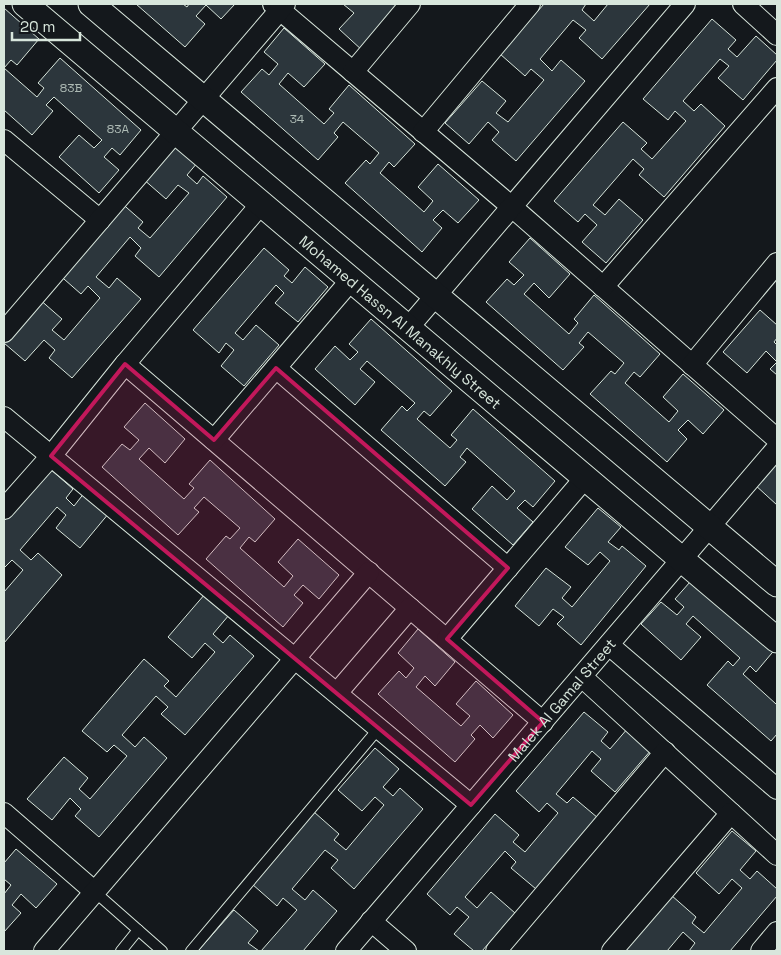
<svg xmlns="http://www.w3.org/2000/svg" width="781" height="955" font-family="'Space Grotesk',sans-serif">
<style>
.building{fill:#2c363c;stroke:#d8e6dc}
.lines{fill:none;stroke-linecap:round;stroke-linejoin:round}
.service-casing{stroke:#d8e6dc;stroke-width:12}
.minor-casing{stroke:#d8e6dc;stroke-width:22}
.tertiary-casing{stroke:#d8e6dc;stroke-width:27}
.service{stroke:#14181c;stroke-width:10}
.minor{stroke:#14181c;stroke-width:20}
.tertiary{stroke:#14181c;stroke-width:25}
.marked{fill:#c2185b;fill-opacity:0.2;stroke:#c2185b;stroke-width:4;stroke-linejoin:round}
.labels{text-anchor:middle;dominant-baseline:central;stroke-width:4;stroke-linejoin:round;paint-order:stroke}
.number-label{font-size:12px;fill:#adbab4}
.street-label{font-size:15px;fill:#d8e6dc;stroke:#14181c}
</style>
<rect width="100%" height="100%" fill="#14181c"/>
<g class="building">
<polygon points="136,4 183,4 187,7 189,4 235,4 221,19 206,5 196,16 205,24 185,47"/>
<polygon points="343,4 395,4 400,8 363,51 339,29 354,13"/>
<polygon points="544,4 586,4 582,10 594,21 608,4 650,4 602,59 579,38 586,30 573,20 540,59 552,71 561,60 585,81 516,161 492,140 499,132 488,122 469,144 445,123 482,81 506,101 496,113 508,122 544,80 531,69 525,76 500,54"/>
<polygon points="4,8 39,39 17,65 11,60 4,68 37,97 44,88 38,83 60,58 141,130 120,155 112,148 104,157 119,170 99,193 59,157 79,135 94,148 102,140 54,97 46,105 53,111 32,135 4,110"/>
<polygon points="712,19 736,40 728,49 737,57 756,36 777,55 777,60 743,100 718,78 729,66 720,59 683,101 694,111 701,104 725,126 664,197 639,175 644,169 633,159 593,205 605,215 619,199 643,220 606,263 582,242 597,225 585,214 578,222 554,201 623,122 647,143 641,149 652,159 686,121 675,111 668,120 643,99"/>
<polygon points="284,28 325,64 304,87 288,73 279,84 324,124 334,113 329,109 349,85 415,144 394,167 389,162 380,173 424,212 433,201 418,187 438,164 479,200 458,223 443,210 433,220 442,228 422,252 345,183 366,160 370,164 379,153 343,122 334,133 338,137 318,160 241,92 262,69 269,75 278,64 264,52"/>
<polygon points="179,136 203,156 187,175 197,184 203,176 227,197 159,277 135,256 141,248 130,237 96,277 109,288 117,278 141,299 72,378 49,358 55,350 44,340 25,361 4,343 4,338 38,298 62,319 52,330 64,340 100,298 88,286 81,294 56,272 118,200 143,222 138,228 150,238 189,193 178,185 166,199 142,178"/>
<polygon points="530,238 570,274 549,298 534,283 524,294 569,334 578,323 574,319 594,295 660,354 640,377 634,372 625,383 669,422 678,411 663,397 683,374 724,410 703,434 688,420 678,430 687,439 667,462 590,394 611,371 615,374 624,363 588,332 579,343 584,347 563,370 486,302 507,279 514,285 524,275 509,262"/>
<polygon points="264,248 289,270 284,276 292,283 305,267 328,287 298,322 275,303 284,293 276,285 235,333 243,340 256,325 279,345 244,386 221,366 234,350 226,343 219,353 193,330"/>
<polygon points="760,310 777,325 777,338 774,342 777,345 777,375 770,369 777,362 766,351 747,373 723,352"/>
<polygon points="371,319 452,391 430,416 424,411 417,419 450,448 457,440 451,435 473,409 555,481 533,507 525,500 517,508 533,522 513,545 472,509 492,486 507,500 515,491 467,448 460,457 466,462 445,486 381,430 402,406 407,411 415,403 367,361 360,369 375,382 355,405 315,369 335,346 350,360 358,352 349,344"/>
<polygon points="145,403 185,439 165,463 149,448 139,459 184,499 194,488 189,484 210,460 275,519 255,542 249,537 240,548 284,587 293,576 278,562 298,539 339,575 319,599 303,585 294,595 303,603 283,627 206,559 226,536 230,539 240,528 204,497 194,508 199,512 178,535 102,467 122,444 130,450 139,440 124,427"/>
<polygon points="777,457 777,505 754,484"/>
<polygon points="49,468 73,489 66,498 74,506 85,492 109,513 80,548 56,528 66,515 57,507 20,550 31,560 38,553 62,575 4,643 4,592 23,570 12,560 4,568 4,521"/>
<polygon points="598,508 621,527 608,542 619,550 622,546 646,566 581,645 557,624 564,617 553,609 539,626 515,606 546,568 571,587 562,598 572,607 610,561 600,552 588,565 565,547"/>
<polygon points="697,574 777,647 756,672 750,666 743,674 776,704 777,702 777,734 771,741 707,685 728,661 733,666 740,658 693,616 686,624 701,637 681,660 641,624 661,602 677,615 684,607 675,599"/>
<polygon points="205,594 229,615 213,634 223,643 230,635 254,656 185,735 161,714 168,707 156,696 122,735 135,747 144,737 167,758 99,837 75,816 81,809 70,798 52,820 27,799 64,757 88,778 79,789 90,799 127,756 114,745 107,752 82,731 144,659 169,681 164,686 176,697 215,652 205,643 192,658 168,637"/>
<polygon points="418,629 455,662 435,686 425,676 416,687 461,726 470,716 456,704 476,681 513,715 493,738 480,725 471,735 475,739 455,762 378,694 399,671 406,678 414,668 398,653"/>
<polygon points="584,712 608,732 601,741 610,749 628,728 652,749 615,792 591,771 601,759 592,751 556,794 567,803 573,797 598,818 536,889 511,868 516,862 505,851 465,897 477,908 491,892 515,913 482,951 474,951 454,934 469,917 457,907 450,915 427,894 495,814 519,835 513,842 525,852 558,813 547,803 539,812 516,791"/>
<polygon points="375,748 399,769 383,787 393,796 400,788 423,809 354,889 331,868 338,860 325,850 292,889 305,900 313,890 337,911 303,951 261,951 297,910 283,898 277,906 252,884 314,812 339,834 334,840 346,850 384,805 375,797 362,811 338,790"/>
<polygon points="732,831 756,851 740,870 750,879 757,871 777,889 777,896 730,951 689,951 695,943 683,932 667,951 623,951 671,895 696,917 692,923 704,933 742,888 732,879 719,894 696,873"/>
<polygon points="16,849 57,884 36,908 21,894 12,905 21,913 4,932 4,894 11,885 4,879 4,863"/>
<polygon points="234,910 258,931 248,943 259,951 198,951"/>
</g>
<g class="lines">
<defs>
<g id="service">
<polyline points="95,892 162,951"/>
<polyline points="121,951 138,930"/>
<polyline points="191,951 379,728"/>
</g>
<g id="minor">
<polyline points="273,4 512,207 777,439"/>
<polyline points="743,4 777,35"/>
<polyline points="353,72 410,4"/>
<polyline points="423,132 530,4"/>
<polyline points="4,140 100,220"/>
<polyline points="603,287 777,88"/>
<polyline points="408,328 685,4"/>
<polyline points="4,332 285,4"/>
<polyline points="125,364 543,722"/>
<polyline points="692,365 777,263"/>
<polyline points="276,368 508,568"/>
<polyline points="4,417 471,805"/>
<polyline points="214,440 351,280"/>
<polyline points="4,509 51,456 125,364 261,204"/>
<polyline points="447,639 585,478"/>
<polyline points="609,645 777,789"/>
<polyline points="582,677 777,855"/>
<polyline points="337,693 410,608"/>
<polyline points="4,813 95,892"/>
<polyline points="371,921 406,951"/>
<polyline points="44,951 369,572"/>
<path id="s1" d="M346,951l431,-503"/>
<polyline points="496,951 665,752"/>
<polyline points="612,951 731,813"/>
<polyline points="761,951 777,932"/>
</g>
<g id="tertiary">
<path id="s2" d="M25,4l752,636"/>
<polyline points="91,4 777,584"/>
</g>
</defs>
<use href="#service" class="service-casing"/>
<use href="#minor" class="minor-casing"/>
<use href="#tertiary" class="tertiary-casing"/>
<use href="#service" class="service"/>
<use href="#minor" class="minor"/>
<use href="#tertiary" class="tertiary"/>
</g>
<path class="marked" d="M125,364l89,76 62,-72 232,200 -61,71 96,83 -72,83 -420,-349z"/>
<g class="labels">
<g class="number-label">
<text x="71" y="88">83B</text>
<text x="297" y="119">34</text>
<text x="118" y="129">83A</text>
</g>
<g class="street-label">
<text stroke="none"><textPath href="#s2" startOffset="492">Mohamed Hassn Al Manakhly Street</textPath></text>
<text stroke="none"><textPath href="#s1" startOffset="331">Malek Al Gamal Street</textPath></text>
</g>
</g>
<rect width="781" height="955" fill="none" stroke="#d8e6dc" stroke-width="10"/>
<path d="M12 32v8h68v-8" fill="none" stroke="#d8e6dc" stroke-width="2.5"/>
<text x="20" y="32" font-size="15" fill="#d8e6dc" stroke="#14181c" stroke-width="4" paint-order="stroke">20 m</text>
</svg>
